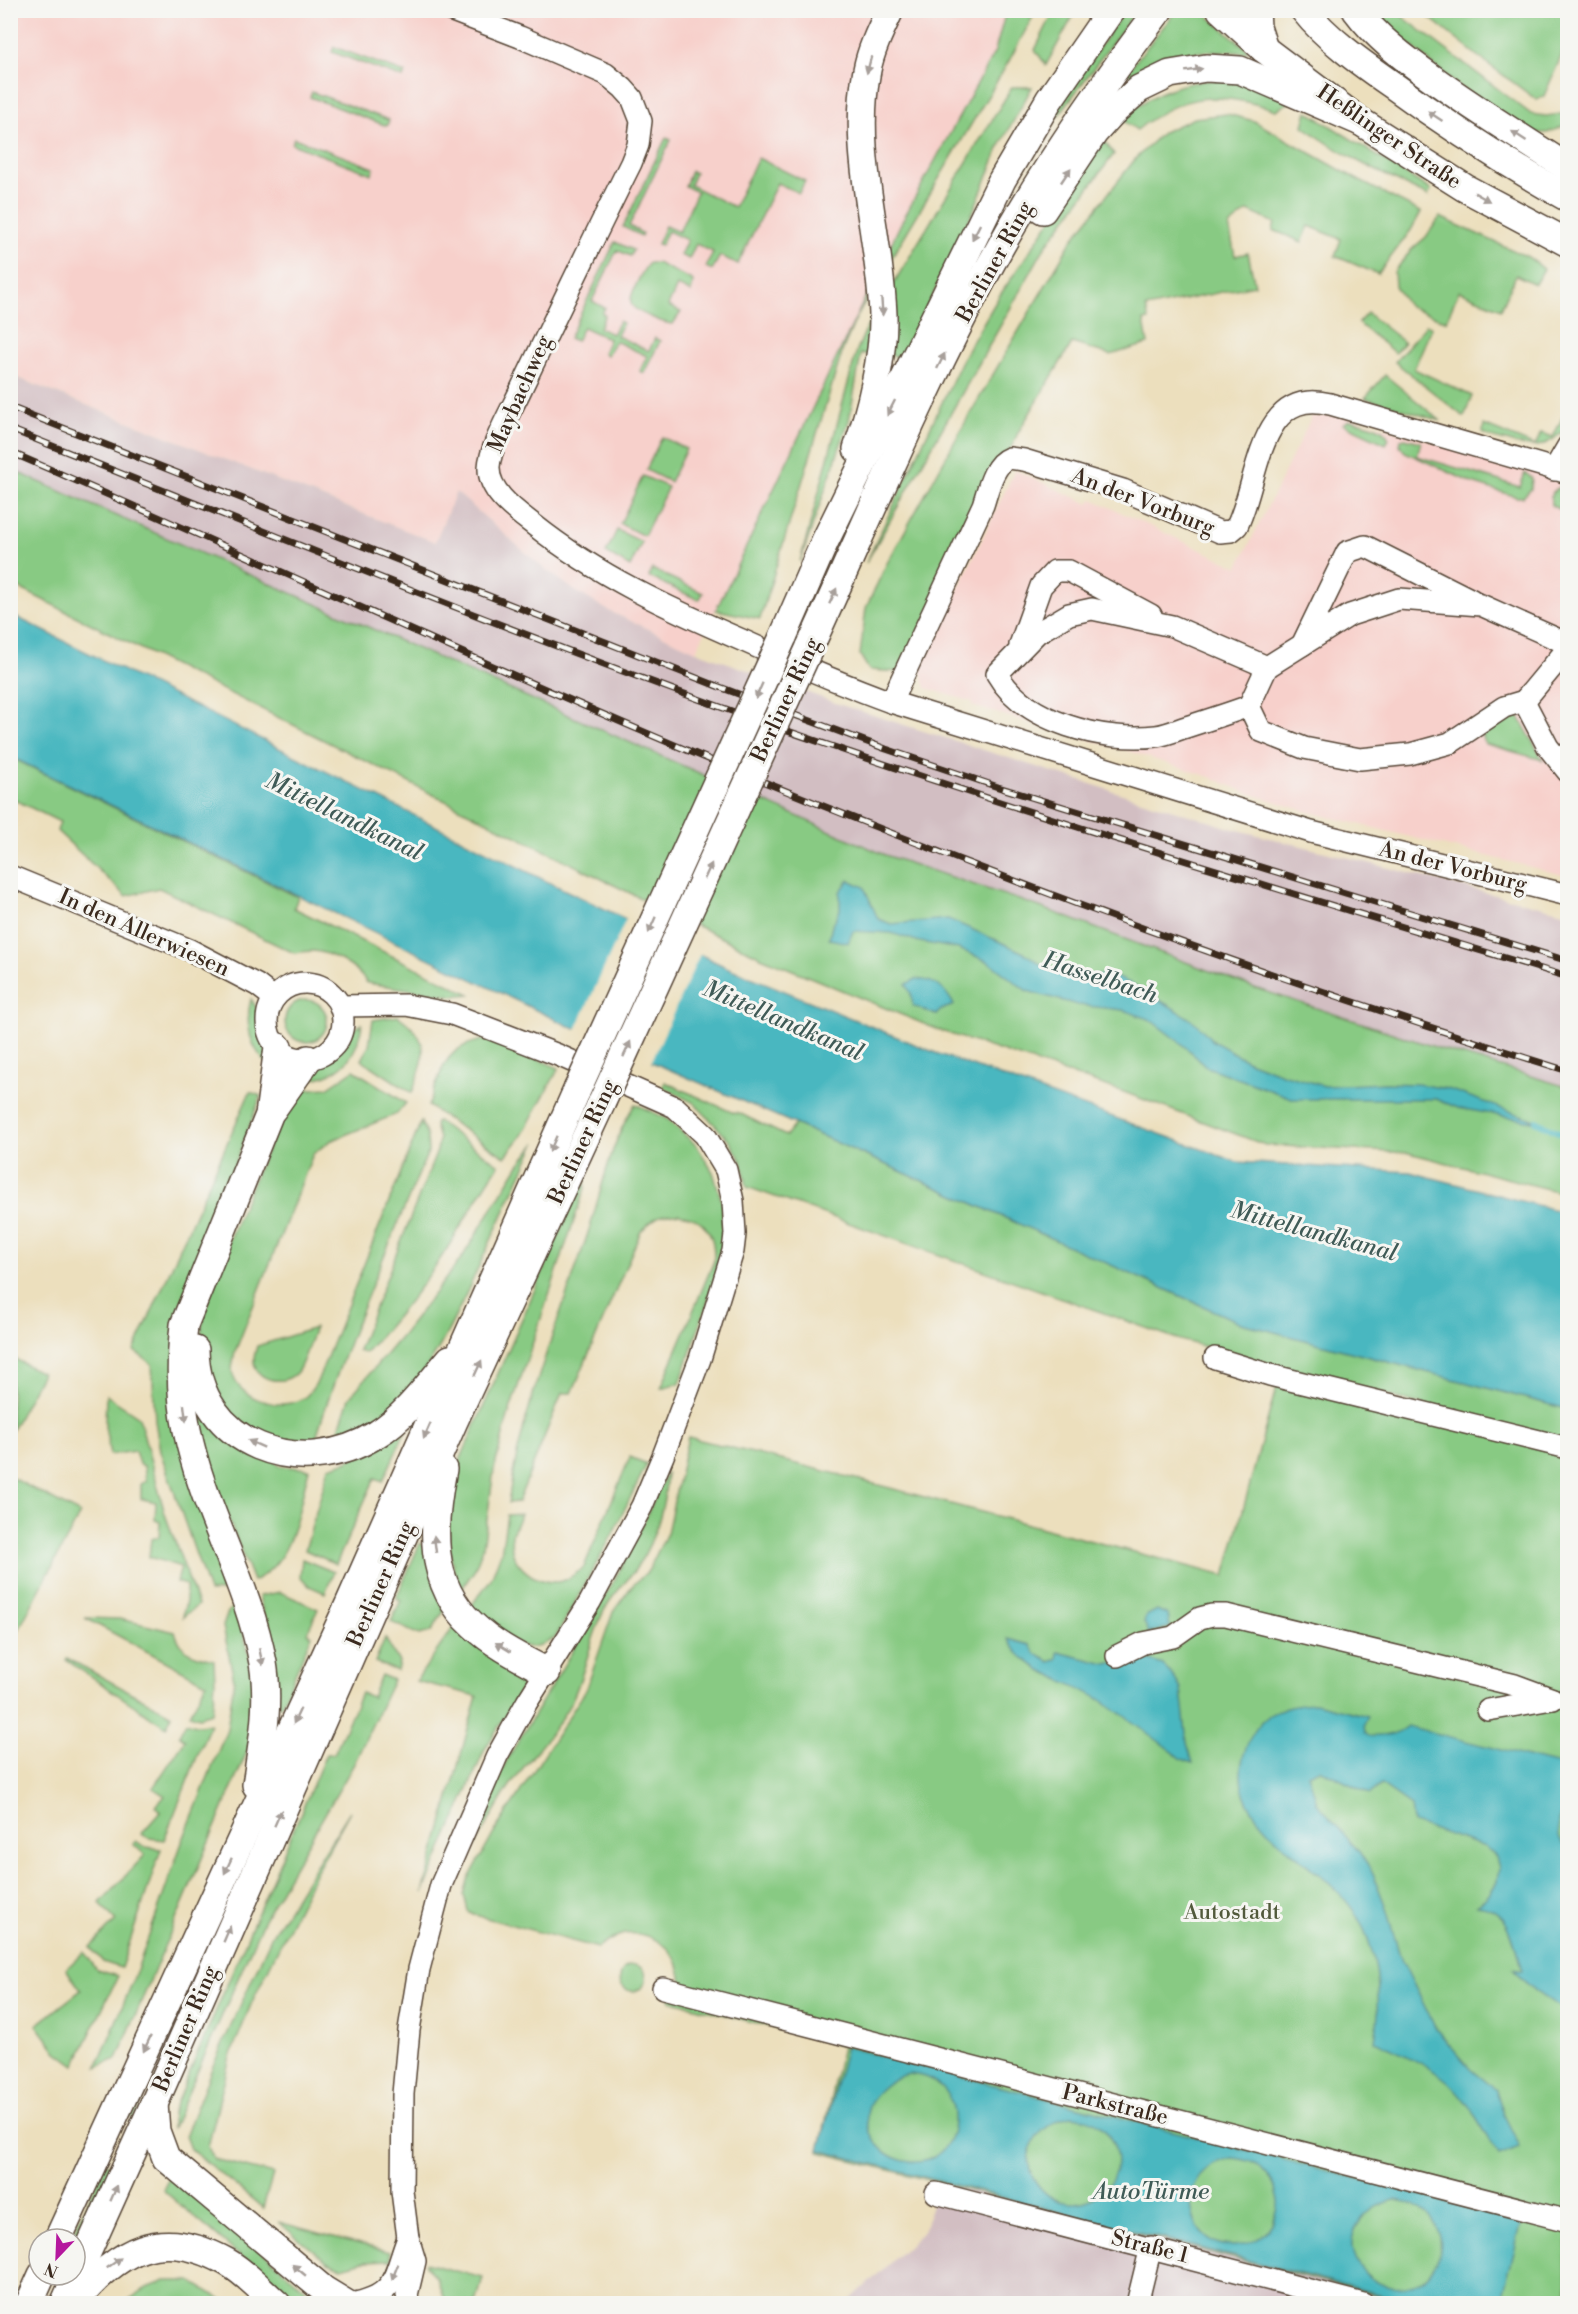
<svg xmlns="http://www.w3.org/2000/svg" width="1578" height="2314" font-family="'Libre Bodoni',serif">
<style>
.built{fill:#f7d0cb}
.industrial{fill:#d2bec2}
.green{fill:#88ca83;stroke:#627a50;stroke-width:1.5}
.water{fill:#48b7c0;stroke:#42706f;stroke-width:1.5;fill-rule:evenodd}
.pier{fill:#ecdfbd}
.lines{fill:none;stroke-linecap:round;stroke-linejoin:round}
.stream{stroke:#48b7c0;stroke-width:6}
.minor-casing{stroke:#564536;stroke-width:24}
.major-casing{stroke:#564536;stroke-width:30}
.minor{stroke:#fff;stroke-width:21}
.major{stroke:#fff;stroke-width:27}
.rail-casing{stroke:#3b2a1e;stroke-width:7}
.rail{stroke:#f6f6f2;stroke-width:4.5;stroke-dasharray:14;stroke-linecap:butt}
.major-bridge-casing{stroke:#564536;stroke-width:30;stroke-linecap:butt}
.major-bridge{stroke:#fff;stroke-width:27}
.oneway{fill:#a79f9a}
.labels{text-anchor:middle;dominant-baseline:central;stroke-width:6;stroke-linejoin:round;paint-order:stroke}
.street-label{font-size:22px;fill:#3b2a1e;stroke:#f6f6f2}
.park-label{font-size:22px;fill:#525a3c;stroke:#f6f6f2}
.water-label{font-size:24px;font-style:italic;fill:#405b57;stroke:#f6f6f2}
</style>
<rect width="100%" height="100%" fill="#f6f6f2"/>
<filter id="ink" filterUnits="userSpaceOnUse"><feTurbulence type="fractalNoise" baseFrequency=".0167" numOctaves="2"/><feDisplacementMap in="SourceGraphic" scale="12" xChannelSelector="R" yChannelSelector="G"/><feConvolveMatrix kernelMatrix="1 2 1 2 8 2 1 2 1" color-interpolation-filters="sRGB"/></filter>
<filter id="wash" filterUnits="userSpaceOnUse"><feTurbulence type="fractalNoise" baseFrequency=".008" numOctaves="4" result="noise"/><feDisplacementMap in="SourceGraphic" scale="24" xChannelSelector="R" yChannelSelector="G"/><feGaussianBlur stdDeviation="1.35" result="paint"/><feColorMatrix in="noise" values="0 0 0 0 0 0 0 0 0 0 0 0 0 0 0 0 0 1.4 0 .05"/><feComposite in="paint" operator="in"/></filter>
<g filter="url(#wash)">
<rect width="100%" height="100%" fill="#ecdfbd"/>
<g class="built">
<polygon points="10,11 1006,11 995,51 901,223 696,651 609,611 574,590 541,566 456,492 435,542 11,375"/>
<polygon points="1327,415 1346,416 1567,481 1567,876 1306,811 1248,793 1210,777 1122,749 972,706 973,702 926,688 920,669 1015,470 1089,504 1092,499 1238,567 1312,416"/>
</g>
<g class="industrial">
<polygon points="10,375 435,542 456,492 541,566 574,590 609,611 696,651 841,705 1230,828 1567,913 1567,1087 1441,1049 1252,987 1037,906 885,855 11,469"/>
<polygon points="938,2184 1405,2303 846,2304 924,2231"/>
</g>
<g class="green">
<polygon points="1006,11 1036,11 1009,61 857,316 843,349 760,619 716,610 901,223 995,51"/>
<polygon points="1054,11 1076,11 1046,65 1035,50"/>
<polygon points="1124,11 1136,11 1050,127 1046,125"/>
<path d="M1176,11h26l46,39 -3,3c-42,-6 -80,1 -116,22l-3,-2z"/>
<polygon points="1388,11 1395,11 1531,114 1546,116 1567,113 1567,125 1547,133 1533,133 1458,86 1375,15"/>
<polygon points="1421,11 1567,11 1567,43 1544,96 1537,100 1480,58"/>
<polygon points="334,47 405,73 403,78 332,52"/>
<path d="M1234,79l58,22 -16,9c-56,-18 -92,-19 -139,20l-16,-11c36,-31 65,-39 113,-40z"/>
<polygon points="1012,87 1032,87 1001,144 974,209 902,359 892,355 861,354 849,421 800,562 857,350 866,329"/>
<polygon points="312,92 389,120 387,126 310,97"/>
<path d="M1307,111l124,79 -3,6c-43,-21 -87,-41 -125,-70z"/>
<polygon points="1227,114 1254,121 1360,181 1421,212 1411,230 1378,274 1335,256 1341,239 1309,226 1302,242 1273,230 1275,223 1248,211 1229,226 1235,256 1248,253 1255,285 1146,308 1149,320 1144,321 1148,344 1110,355 1072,343 1019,431 900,672 869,670 860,655 866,608 886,565 971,412 1072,240 1136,158 1163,132 1194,118"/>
<polygon points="294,138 374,168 372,174 292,144"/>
<polygon points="666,138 671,140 629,226 642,233 641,236 623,227"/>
<polygon points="1104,141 1114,154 1045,247 866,563 965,354 998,298"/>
<polygon points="758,158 805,181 799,193 777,183 738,264 720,256 712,270 706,267 713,252 696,244 689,259 680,255 687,240 668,231 661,245 657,244 665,226 679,232 697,192 685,186 691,171 695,173 690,185 734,207"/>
<polygon points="1440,217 1528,257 1544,269 1535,284 1516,275 1501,309 1459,291 1446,321 1408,306 1395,286 1394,272 1412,249 1426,237"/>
<polygon points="615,242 633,250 630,256 617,250 592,301 605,308 602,313 605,315 599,328 612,334 619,321 623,323 617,336 649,351 655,338 660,341 644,373 640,371 647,356 615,341 607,355 603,353 609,339 583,327 576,341 569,338"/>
<path d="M649,263h8l35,17 1,2 -2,10 -14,-6 -9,20 13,6 -8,12c-8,0 -41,-13 -42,-21 -2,-8 13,-35 18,-40z"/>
<polygon points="1367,313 1404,342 1395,353 1358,323"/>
<polygon points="1426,325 1432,327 1414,369 1472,396 1464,417 1395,362"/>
<polygon points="1385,375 1441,421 1365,398"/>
<path d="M1567,408v20c-22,21 -33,22 -61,13 -8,-2 -17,-3 -23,-8l1,-8 51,21 6,-13 12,4z"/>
<path d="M1349,420c13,3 35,5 40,19l-3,5 -43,-20z"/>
<polygon points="662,437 686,449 670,482 646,470"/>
<polygon points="1405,438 1421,442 1417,456 1520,487 1525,473 1532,478 1531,489 1523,497 1517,497 1472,483 1405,452 1400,446 1401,439"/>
<polygon points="10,469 885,855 1037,906 1252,987 1441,1049 1567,1087 1567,1194 1409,1153 1265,1145 1121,1091 941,1031 761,957 628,892 11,584"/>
<polygon points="643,476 668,487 644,536 620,524"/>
<path d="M1561,486h6v28l-16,-9c-1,-9 1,-15 10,-19z"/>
<polygon points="617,530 642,542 630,567 606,553"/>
<polygon points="652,569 703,593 699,600 649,577"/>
<polygon points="1518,715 1543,760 1485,744 1482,734"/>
<path d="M10,757l288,140 -4,11 176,86 -16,2 -87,-13c-10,-16 -35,-30 -53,-32 -6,0 -13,1 -20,2l-135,-65 -33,8 -69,-65 3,-9 -49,-24z"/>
<path d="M251,999c9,12 8,20 11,33 3,12 8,22 9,35 -21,-17 -27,-42 -20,-68z"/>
<circle cx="306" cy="1021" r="21"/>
<path d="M398,1016c35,24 27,41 14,77l-50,-33 7,-15 4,-25z"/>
<path d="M362,1024c-5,35 -24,55 -61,56l17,-15 20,-13 15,-22z"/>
<path d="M490,1039l69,29 -38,69 -16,20 -77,-51c16,-39 15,-61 62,-67z"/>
<path d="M354,1070l52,33 -9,11 -67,27 -17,13 -78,198c-1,6 -3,13 -3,19 4,29 52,42 73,26 5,-4 9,-11 12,-15l104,-260 6,14 1,16c-40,96 -83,190 -113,289l-28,2 -46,-19 -17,-19 -23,-52 1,-28 14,-55 44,-105 35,-75 32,-2z"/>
<polygon points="665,1082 736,1114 737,1112 786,1136 795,1124 1241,1323 1567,1409 1567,1443 1180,1340 747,1187 742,1162 731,1143 717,1127 694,1103 663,1087"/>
<polygon points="250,1092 261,1096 174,1323 229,1591 209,1592 160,1451 155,1421 152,1364 134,1351"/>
<path d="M635,1104l32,15 30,27 16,26 9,30 1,46 -16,56 -27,79 -19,5 53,-127c0,-11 0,-22 -7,-32 -10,-15 -36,-19 -51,-11 -5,3 -10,9 -15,13l-69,162h-10l-44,109 -10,1c13,-92 50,-180 79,-267 15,-45 22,-91 48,-132z"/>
<path d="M437,1121l62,44c-18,26 -34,55 -51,82 -24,38 -53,73 -83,106l-7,-3 79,-199 2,-12 -4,-14z"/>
<path d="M536,1143c-19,40 -37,80 -56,121 -33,70 -63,150 -144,174l13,-40 55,-65 59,-77 55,-90z"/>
<path d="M585,1175v13l-77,228 -14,54 -11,78 -9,23 -14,20c-15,-44 -15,-82 -2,-126z"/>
<path d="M315,1328c-5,12 -11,35 -18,44 -13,15 -43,9 -43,-12 0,-5 2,-10 3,-14z"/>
<polygon points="11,1357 42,1373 11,1432"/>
<path d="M1278,1381l289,74v848h-160l-588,-151 23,-106 -173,-46 13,-19c-2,-9 -3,-18 -9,-26 -10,-16 -37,-26 -55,-19 -7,3 -14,8 -20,12l-123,-33 -7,-4 -4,-16 4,-15 30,-54 88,-136 27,-78 18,-25 17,-16 19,-38 21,-96 141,35 396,104z"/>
<polygon points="106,1395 139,1417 165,1514 198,1605 183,1617 186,1600 186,1585 177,1582 181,1567 149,1557 151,1539 159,1537 160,1522 155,1520 156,1502 141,1499 141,1484 146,1481 144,1466 139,1464 135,1451 110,1455 105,1426"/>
<path d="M195,1397l85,69 29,3c-11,39 -15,94 -56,112l-47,-119z"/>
<polygon points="401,1426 406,1429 383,1481 375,1478 336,1564 305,1550 329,1467 348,1461"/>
<path d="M630,1457l17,7 -38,77 -54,97c-7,4 -17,10 -26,9 -18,-1 -44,-29 -58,-41l20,-27 10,-26 6,-38 14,-1c-3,7 -8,15 -9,22 -5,25 19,46 43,46 11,0 20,-8 29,-15z"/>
<path d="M667,1472c-2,36 -11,68 -32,98 -10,14 -22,24 -30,39 -16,30 -19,65 -35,95 -14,26 -41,55 -59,80 -19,28 -31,59 -53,85l24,-59 26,-52 92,-153 30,-54z"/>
<polygon points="11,1477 80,1514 11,1644"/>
<polygon points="420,1543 425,1546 444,1611 431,1632 419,1635 391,1622 401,1600 396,1598"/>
<polygon points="302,1559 334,1572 325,1593 309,1586 300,1576"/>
<polygon points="280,1592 318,1609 307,1633 312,1635 281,1706 276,1704 276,1670 259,1596"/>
<polygon points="235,1605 256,1678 252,1740 117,2059 97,2067 133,1981 181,1845 227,1729 234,1680 223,1626 228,1612"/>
<path d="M85,1618l35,1 55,13c7,22 18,23 39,28l1,22 -3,31 -13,4 -9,-3 16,-31z"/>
<path d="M455,1625c23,15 62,32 69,60l-39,64 -62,144 54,-197 -61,-15z"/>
<polygon points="385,1638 399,1662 397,1671 375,1662"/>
<polygon points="67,1658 172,1715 166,1727 66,1660"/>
<polygon points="381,1675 393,1680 354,1764 264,1919 172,2130 172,2113 326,1754 334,1754 361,1693 372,1697"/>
<polygon points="186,1722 196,1725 210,1724 164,1840 149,1838 141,1834 161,1811 156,1806 165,1796 153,1788 185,1740 179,1735"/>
<polygon points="291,1759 134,2118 127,2116"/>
<polygon points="350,1811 316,1872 252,2002 230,2057 208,2147 214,2159 273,2174 263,2208 190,2149 185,2136 212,2068 272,1935"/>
<polygon points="136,1841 145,1847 161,1849 121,1968 103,1962 90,1947 116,1921 100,1903 145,1855 133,1844"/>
<polygon points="84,1952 97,1970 118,1976 75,2065 57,2052 37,2025 81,1990 66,1969"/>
<circle cx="633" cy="1978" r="13"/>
<polygon points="106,2163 114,2166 75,2252 75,2239 70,2239"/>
<polygon points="171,2174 322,2303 295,2303 163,2190"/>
<polygon points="278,2222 390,2252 391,2260 364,2261 342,2267 328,2262"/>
<polygon points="425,2263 483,2278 476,2303 445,2303 437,2278 425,2266"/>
<polygon points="165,2281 191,2281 228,2303 124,2303 145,2289"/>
</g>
<g class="water">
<polygon points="10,614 546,881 726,967 936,1053 1237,1162 1410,1172 1567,1213 1567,1409 1241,1323 795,1124 571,1027 11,757"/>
<polygon points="849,880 864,887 878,919 891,924 948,919 1005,944 1026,954 1046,968 1065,975 1111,975 1134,985 1178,1011 1196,1023 1213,1041 1248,1061 1282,1074 1325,1086 1385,1083 1417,1084 1448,1089 1543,1123 1458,1108 1436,1099 1294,1099 1207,1067 1182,1044 1149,1019 1123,1010 1078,1005 1027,991 987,961 959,949 920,942 891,933 853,931 848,943 829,939 832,926 840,910 840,892"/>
<path d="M916,979c19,1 29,9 38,26l-13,5 -5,5 -23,-9 -2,-12 -5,-10z"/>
<polygon points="1157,1610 1168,1615 1170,1627 1149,1633 1144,1622 1146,1616"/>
<path d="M1008,1639l22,6 6,9 14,8 7,-3 1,-7 48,12 30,-5 12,1 15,5 9,9 9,15 6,54 6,20 -11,-4c-25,-19 -51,-39 -78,-57 -32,-22 -77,-28 -96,-63z"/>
<path d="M1315,1703l53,13 -4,9 1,7 5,4c13,1 27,-1 37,-10l160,41v43l-7,5 -2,5 1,14 9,19 -1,158c-19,-11 -40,-24 -54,-42l9,2c-9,-29 -10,-62 -45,-66l11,-9 9,-14 2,-14 -3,-11 -11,-10 -72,-24 -2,-17 -30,-21 -11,9 -51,-25 -11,5 9,29 43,50 13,21 12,31 16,54 35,70 34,39 26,22 8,25 16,32 -21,8c-16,-25 -33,-61 -58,-79 -20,-15 -44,-24 -66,-35 7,-45 5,-91 -22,-131 -36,-54 -146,-90 -102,-173 14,-26 36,-33 64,-34z"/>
<path d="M846,2047l676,174 -21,82h-87l-595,-153zM909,2074c68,5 53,99 -4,87 -15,-3 -25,-11 -32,-23 -18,-29 8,-58 36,-64zM1071,2116c16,1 29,6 38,20 32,50 -43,97 -75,43 -17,-29 9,-57 37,-63zM1232,2158c24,1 40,14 45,38 4,13 -3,27 -12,37 -6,7 -14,10 -24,12 -54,10 -74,-73 -9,-87zM1394,2200c34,2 60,36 39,68 -19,30 -59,23 -75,-4 -18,-29 8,-58 36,-64z"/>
</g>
<polygon class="pier" points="627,917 701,952 650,1065 575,1032"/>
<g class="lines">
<polyline class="stream" points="1536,1121 1568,1137"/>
</g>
</g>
<g filter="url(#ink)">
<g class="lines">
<defs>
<g id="minor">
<path d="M450,10l70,27 86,37 17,14 9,10 9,23 -3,24 -7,18c-37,74 -73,149 -109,224 -9,20 -32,59 -33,80 -1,25 27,44 45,58 64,51 136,84 210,116 49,22 97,43 147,61l420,130 257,63"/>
<polyline points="1554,470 1568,446"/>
<path d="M1568,644l-87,-39 -82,-6 -49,16 -83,52 -95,-41 -80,-17 -23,5 -32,19 -40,41c28,49 107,68 159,62 9,-1 19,-5 27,-8 22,-7 44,-14 66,-22l12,25 43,17 56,11 50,-5 40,-11 54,-36 20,-6 24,46 20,25"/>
<polyline points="1020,645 1041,586 1055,571 1069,571 1151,615"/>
<polyline points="1302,645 1347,552 1365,546 1472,600"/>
<polyline points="1524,701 1568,648"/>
<path d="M891,702l92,-197c5,-15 10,-41 26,-47l15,2 99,30 97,42 11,-1 6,-5c22,-44 21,-140 93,-122l238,69"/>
<polyline points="1249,706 1267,667"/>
<polyline points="10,876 190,950 257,985 274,998"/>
<circle cx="305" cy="1021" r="38"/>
<polyline points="340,1006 406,1005 452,1014 558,1055 675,1107 705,1135 726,1170 733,1201 735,1234 733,1251 700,1359 663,1456 642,1506 590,1602 527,1702 497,1756 441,1885 419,1969 409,2030 403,2094 402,2191 408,2238 415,2261 407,2295 409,2304"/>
<polyline points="1215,1358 1270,1375 1568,1448"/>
<polyline points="1117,1656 1143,1643 1173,1637 1200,1618 1212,1615 1226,1615 1515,1685 1553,1699"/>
<polyline points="1488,1710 1552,1699"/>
<polyline points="663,1988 1568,2221"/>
<polyline points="936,2193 1363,2304"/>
<path d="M351,2304c47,-9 42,-28 57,-66"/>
<polyline points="1137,2304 1151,2247"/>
</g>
<g id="major">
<polyline points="1221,10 1264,49 1361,122 1465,188 1568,243"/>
<polyline points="1256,10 1257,27 1264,49"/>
<path d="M1304,10c23,29 57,53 87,74 57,42 115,79 177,114"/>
<path d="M1356,10c20,27 49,49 76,68 44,32 90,60 136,90"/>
<polyline points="1043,210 1094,133 1112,113 1139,89 1170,74 1206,68 1240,70 1361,122"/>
<path d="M857,449c13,-37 27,-95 26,-134 -3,-82 -32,-163 -16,-245 4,-21 14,-41 23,-60"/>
<polyline points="783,637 825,541 1002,180 1049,100 1111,10"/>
<path d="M809,649c62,-136 120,-275 193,-405 46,-82 100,-159 157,-234"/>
<polyline points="273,1109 308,1059"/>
<path d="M195,1350c2,96 107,132 182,84 29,-18 51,-49 73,-75"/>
<path d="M443,1469c-11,55 -16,114 30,156 21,20 48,33 74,47"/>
<path d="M256,1785c6,-40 14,-81 7,-122 -15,-81 -60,-153 -76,-233 -7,-34 -7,-70 -3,-105l85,-210 9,-68"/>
<polyline points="154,2104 156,2131 166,2158 324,2290 347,2304"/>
<polyline points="58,2239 349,1604 577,1090"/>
<path d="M74,2303c44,-53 86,-78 153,-41 18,10 34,28 50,42"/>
<polyline points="29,2304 42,2275"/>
<polyline points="64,2304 154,2104 454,1421 602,1102"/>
</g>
</defs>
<use href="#minor" class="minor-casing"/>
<use href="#major" class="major-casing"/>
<use href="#minor" class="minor"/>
<use href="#major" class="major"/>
<defs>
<g id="rail">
<polyline points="10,407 717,686 886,749 998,787 1568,961"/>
<path d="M10,429c273,109 544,222 821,317 243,83 490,156 737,231"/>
<path d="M10,452c228,98 451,203 679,299 287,120 581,228 879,320"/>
</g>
</defs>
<use href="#rail" class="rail-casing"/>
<use href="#rail" class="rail"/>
<defs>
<g id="major-bridge">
<polyline points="577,1090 783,637"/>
<polyline points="602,1102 809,649"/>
</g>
</defs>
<use href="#major-bridge" class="major-bridge-casing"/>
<use href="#major-bridge" class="major-bridge"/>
</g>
<defs><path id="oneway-solid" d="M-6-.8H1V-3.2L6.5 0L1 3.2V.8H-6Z" transform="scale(1.5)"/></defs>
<g class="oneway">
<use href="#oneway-solid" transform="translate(869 65) rotate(105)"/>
<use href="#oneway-solid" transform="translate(1194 70) rotate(-9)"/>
<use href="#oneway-solid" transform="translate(1435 116) rotate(-146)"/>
<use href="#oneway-solid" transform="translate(1519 136) rotate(-147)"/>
<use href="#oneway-solid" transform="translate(1066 175) rotate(-56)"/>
<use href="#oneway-solid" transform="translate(1482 197) rotate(29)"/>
<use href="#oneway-solid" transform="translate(976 232) rotate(117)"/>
<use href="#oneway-solid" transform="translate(882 307) rotate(86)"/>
<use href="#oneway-solid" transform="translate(941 361) rotate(-64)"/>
<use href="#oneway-solid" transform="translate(891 408) rotate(117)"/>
<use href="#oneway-solid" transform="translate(833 596) rotate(-65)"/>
<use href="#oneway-solid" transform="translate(759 691) rotate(114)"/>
<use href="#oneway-solid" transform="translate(708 871) rotate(-65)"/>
<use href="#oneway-solid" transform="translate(652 925) rotate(114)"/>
<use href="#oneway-solid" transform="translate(627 1049) rotate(-65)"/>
<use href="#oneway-solid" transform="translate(553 1144) rotate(114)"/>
<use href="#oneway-solid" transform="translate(478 1368) rotate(-65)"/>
<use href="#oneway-solid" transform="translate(185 1413) rotate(83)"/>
<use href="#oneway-solid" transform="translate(427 1431) rotate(114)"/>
<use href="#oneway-solid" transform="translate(256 1444) rotate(-156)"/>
<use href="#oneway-solid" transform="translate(435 1544) rotate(-97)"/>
<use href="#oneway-solid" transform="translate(503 1647) rotate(-149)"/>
<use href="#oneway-solid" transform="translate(261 1657) rotate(78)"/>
<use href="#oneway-solid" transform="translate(297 1716) rotate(115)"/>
<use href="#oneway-solid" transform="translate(278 1818) rotate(-66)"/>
<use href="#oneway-solid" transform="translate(228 1866) rotate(115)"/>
<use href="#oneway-solid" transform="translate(227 1934) rotate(-67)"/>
<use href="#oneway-solid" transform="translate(147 2044) rotate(115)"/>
<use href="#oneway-solid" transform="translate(114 2193) rotate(-66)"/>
<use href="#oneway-solid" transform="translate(114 2263) rotate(-36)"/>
<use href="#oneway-solid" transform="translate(299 2270) rotate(-140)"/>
<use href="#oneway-solid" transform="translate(395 2272) rotate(111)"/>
</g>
</g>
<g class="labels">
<g class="street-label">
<text transform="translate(1389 137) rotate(34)">Heßlinger Straße</text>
<text transform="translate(995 262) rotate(-61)">Berliner Ring</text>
<text transform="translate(520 394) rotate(-66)">Maybachweg</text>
<text transform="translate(1143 502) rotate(21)">An der Vorburg</text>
<text transform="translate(786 700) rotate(-65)">Berliner Ring</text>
<text transform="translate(1453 867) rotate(14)">An der Vorburg</text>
<text transform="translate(144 933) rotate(24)">In den Allerwiesen</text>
<text transform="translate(583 1142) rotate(-65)">Berliner Ring</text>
<text transform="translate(381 1584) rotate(-66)">Berliner Ring</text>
<text transform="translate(186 2029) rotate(-67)">Berliner Ring</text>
<text transform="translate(1115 2105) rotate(14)">Parkstraße</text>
<text transform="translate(1150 2247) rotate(14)">Straße 1</text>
</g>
<g class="park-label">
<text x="1232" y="1912">Autostadt</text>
</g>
<g class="water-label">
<text transform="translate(344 817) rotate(26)">Mittellandkanal</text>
<text transform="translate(1100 978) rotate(18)">Hasselbach</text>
<text transform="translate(783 1021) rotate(23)">Mittellandkanal</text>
<text transform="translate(1314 1232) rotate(15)">Mittellandkanal</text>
<text x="1151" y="2192">AutoTürme</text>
</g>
</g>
<rect width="1578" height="2314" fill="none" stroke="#f6f6f2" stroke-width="36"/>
<g transform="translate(57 2257) rotate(203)"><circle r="28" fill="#f6f6f2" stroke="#aba49d" stroke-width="1.5"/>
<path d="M0-4.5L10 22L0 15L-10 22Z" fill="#b5179e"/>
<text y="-9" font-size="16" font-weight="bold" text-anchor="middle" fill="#3b2a1e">N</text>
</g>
</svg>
